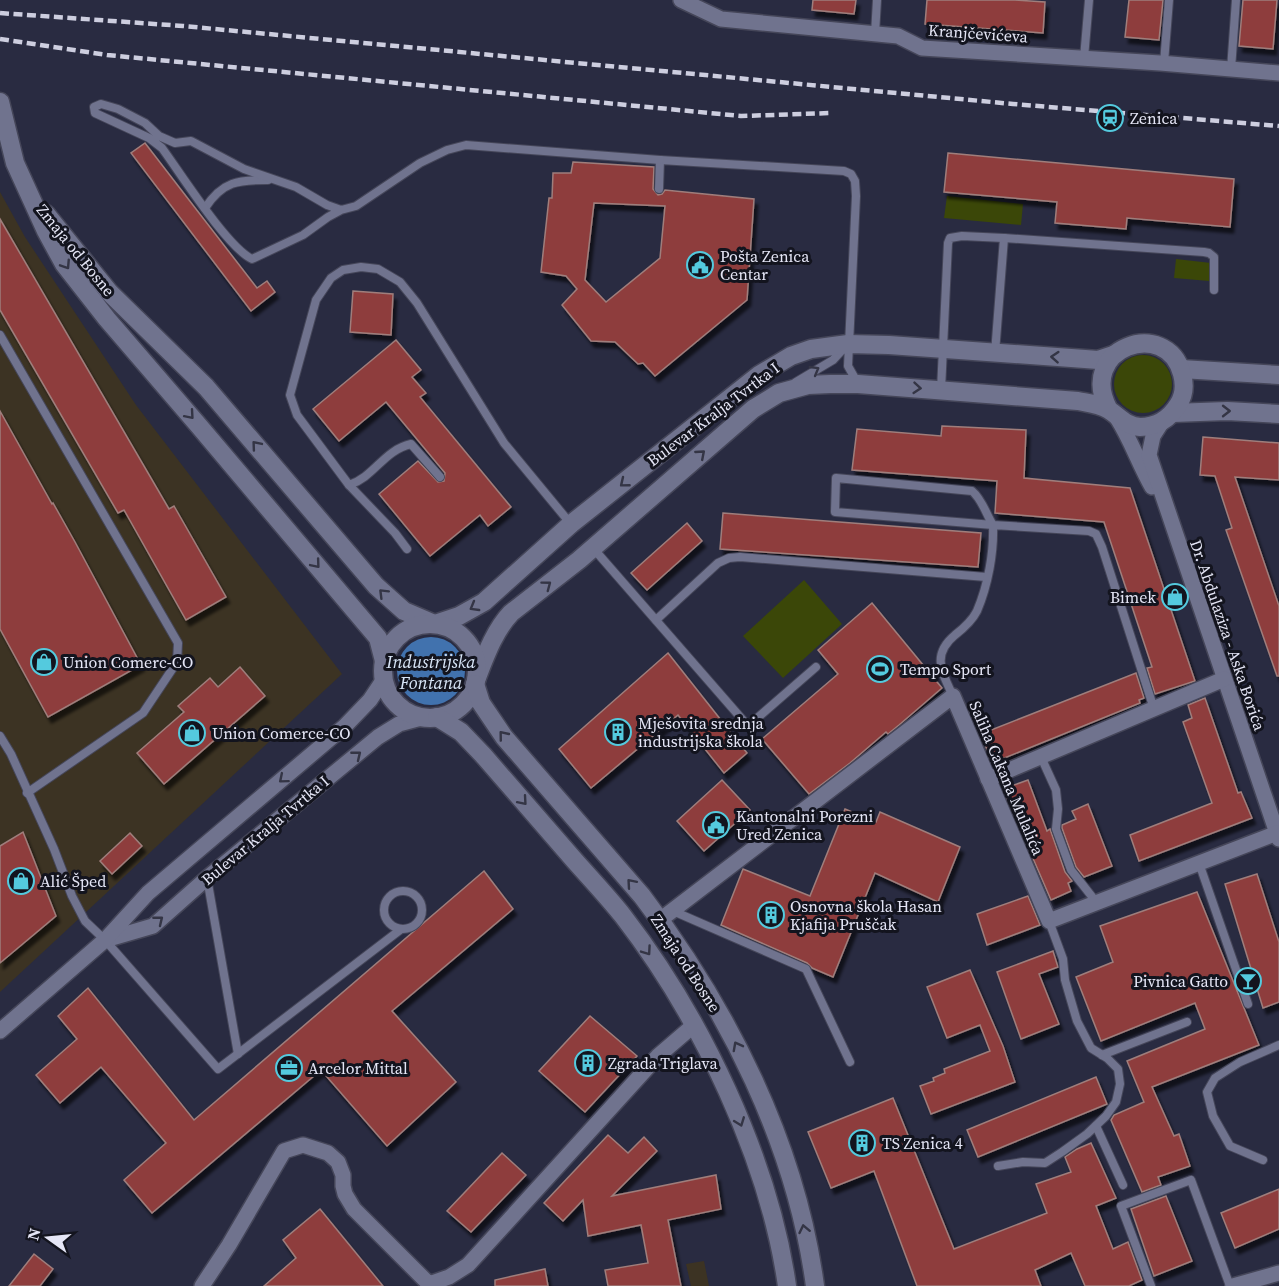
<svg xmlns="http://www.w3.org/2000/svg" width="1279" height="1286" font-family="'Source Serif 4',serif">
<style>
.industrial{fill:#3c3323}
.green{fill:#3b4708}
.water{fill:#4172ae}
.building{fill:#8e3e3d;stroke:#9f7e7c;stroke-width:1.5;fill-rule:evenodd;filter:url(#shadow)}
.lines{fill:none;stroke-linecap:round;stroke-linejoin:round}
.service-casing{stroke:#454659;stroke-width:10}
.minor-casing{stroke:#454659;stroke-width:18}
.tertiary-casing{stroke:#454659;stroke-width:21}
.secondary-casing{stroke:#454659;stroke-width:21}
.service{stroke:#70738e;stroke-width:8}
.minor{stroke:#70738e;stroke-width:15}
.tertiary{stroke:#70738e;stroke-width:18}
.secondary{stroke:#70738e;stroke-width:18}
.rail{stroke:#cdcedf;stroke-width:4.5;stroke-dasharray:9 4.5;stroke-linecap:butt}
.oneway{stroke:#343545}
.labels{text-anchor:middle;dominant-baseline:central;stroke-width:6;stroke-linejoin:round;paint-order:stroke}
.street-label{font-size:16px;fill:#e5e6f6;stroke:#13141e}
.poi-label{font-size:16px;fill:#e5e6f6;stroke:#13141e;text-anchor:start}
.water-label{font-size:18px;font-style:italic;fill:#d8e5f7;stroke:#13141e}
</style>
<defs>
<filter id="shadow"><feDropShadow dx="3.5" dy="6" stdDeviation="1.5" flood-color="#0009"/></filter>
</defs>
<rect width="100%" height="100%" fill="#292b41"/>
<g class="industrial">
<polygon points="0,192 25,237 136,405 342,674 0,992"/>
<polygon points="704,1261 709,1286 691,1286 686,1264"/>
</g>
<g class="green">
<polygon points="947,196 1023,204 1021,225 944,218"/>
<polygon points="1176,259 1211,263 1209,281 1174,278"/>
<circle cx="1143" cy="384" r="29"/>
<polygon points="804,580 842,624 783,678 743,636"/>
</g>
<circle class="water" cx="431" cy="671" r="34"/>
<g class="building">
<polygon points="813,0 856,0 854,14 812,10"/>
<polygon points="927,0 1015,0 1045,2 1043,33 925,24"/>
<polygon points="1129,0 1163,0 1159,40 1125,37"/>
<polygon points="1243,0 1277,0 1273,49 1239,46"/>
<polygon points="145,143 257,288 267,281 275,292 251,311 131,153"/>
<polygon points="948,153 1234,179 1230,227 1127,218 1126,229 1055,223 1057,202 944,192"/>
<path d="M573,162l81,5 -1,22 5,6 4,-1 3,-4 89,9 -7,101 -92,76 -12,-13 -5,1 -23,-22 -24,-1 -29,-36 15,-16 -11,-13 -25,-4 8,-74h3l1,-25h18zM594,203l71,3 -5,52 -54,44 -21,-22z"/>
<polygon points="0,219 169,509 174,506 226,597 186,620 124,510 118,513 0,310"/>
<polygon points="353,291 393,294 391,335 350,332"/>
<polygon points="396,340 421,370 412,377 426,393 420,397 511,507 488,526 480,515 430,556 379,494 418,461 438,482 444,481 445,473 386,402 339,441 313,409"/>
<polygon points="0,411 52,504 53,503 75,542 141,665 48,717 0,629"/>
<polygon points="942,426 1026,430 1024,478 1130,488 1195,681 1155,694 1147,668 1152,667 1104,522 995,513 997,481 852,470 857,429 941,436"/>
<polygon points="1203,437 1279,443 1279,480 1235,477 1279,606 1279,676 1277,676 1226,530 1232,528 1215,476 1200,475"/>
<polygon points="723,513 981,533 978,567 720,549"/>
<polygon points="687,523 702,541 647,590 631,573"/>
<polygon points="872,603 942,688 899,725 888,734 886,732 850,763 809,794 762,739 838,674 818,650"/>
<polygon points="668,653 747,753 724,773 678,715 591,788 559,749"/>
<polygon points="240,667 265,696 164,784 137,753 184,712 178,706 210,678 218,687"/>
<polygon points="1136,673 1144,698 1139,700 1140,703 992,763 981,734"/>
<polygon points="1205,698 1238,793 1241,792 1252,818 1139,861 1130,835 1212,803 1183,722 1192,718 1188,705"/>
<polygon points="722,780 750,810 704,851 677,821"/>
<polygon points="1028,780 1047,831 1050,829 1065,872 1072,881 1068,883 1071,891 1051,900 1003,789"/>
<polygon points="1088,804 1112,866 1084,877 1076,867 1062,828 1062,825 1076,819 1072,811"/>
<polygon points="845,809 876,822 880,812 960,847 938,902 875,873 833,977 812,968 807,963 721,925 743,869 810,896"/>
<polygon points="23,832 56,916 0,963 0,846"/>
<polygon points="130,833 142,846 112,874 100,861"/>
<polygon points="484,871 513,909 392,1011 456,1082 387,1146 321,1070 152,1213 124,1180 166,1143 101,1067 60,1103 36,1075 77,1039 58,1016 88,988 194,1120"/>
<polygon points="1257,874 1279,942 1279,1002 1263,1008 1225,884"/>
<polygon points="1197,892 1259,1045 1152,1087 1174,1136 1179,1134 1190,1166 1158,1177 1161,1185 1142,1192 1111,1120 1114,1115 1144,1102 1127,1061 1205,1029 1195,1003 1101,1041 1076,977 1113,962 1100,926"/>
<polygon points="1028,896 1040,925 987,945 977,914"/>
<polygon points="1053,951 1058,967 1039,974 1059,1024 1021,1039 997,972"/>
<polygon points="970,970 1003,1046 1015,1082 931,1114 920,1086 934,1081 933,1078 945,1073 944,1069 990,1051 980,1025 947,1038 927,987"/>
<polygon points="590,1016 637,1056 585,1112 539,1071"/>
<polygon points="1096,1077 1107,1104 978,1157 967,1130"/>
<polygon points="893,1098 954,1249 1047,1213 1036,1184 1071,1172 1065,1157 1077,1149 1091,1143 1116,1198 1096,1206 1113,1249 1128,1242 1142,1280 1129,1286 1085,1286 1071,1253 1035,1270 1041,1286 917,1286 874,1171 831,1188 808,1132"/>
<polygon points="608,1135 628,1153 644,1137 657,1151 612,1196 716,1175 721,1209 668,1220 681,1286 608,1286 605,1270 648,1263 641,1225 588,1236 583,1200 563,1221 544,1203"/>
<polygon points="502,1153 526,1175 471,1232 447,1211"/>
<polygon points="1279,1189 1279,1229 1235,1248 1221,1213"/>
<polygon points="1166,1196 1192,1261 1154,1276 1131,1209"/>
<polygon points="320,1209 383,1286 264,1286 296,1258 283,1240"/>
<polygon points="34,1254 53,1269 40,1286 9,1286"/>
<polygon points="545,1269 548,1286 495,1286 495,1280"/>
</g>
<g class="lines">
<defs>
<g id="service">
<polyline points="875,34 877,0"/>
<polyline points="1084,58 1089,0"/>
<polyline points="1164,63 1169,0"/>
<polyline points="1231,69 1236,0"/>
<polyline points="659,189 660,160 844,171 851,174 855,181 856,196 848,366 857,382"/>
<path d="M205,208c18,-27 33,-28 63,-28"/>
<path d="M341,210l-13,7 -25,18 -51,24c-25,-12 -71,-85 -90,-111l-13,-10 -54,-25 -1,-6 7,-3 17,5 27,14 14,13 16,7 16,-2 53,28 52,18 31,18 14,5 15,-4 64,-43 27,-13 19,-5 194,15"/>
<polyline points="0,335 178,643 177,662 143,713 27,793"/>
<polyline points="995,353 1004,238"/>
<polyline points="796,382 833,360 845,347"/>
<polyline points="941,390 948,243 950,238 962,236 1004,238 1204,252 1209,253 1214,257 1214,290"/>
<path d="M440,477l-29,-33c-27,6 -37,33 -62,41l-52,-70 -7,-20 26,-95 15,-22 12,-8 18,-3 17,2 22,13 17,21 87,140 66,80"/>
<polyline points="349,485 395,533 407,549"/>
<polyline points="593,548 748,726 816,667"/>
<polyline points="656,620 718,563 729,558 740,557 986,577"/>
<path d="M953,696c-11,-24 -22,-41 2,-61 9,-7 17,-14 22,-24 11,-26 17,-58 16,-86l-158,-13 1,-34 136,13c10,8 14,23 21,34l96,6 7,3 6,13 52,162"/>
<polyline points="0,736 11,754 54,849 72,896 85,921 105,940 218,1069 400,930"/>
<polyline points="1041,757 1056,790 1058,809 1056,829 1071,870 1097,903"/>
<polyline points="1199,863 1248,1004"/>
<polyline points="207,878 238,1054"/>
<circle cx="403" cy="910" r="19"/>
<polyline points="673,911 806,969 850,1062"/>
<polyline points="1102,1055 1187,1022"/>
<polyline points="1096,1126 1123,1185"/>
<polyline points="1263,1160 1230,1146 1213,1116 1207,1092 1215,1078 1240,1062 1279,1045"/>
<polyline points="998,1166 1023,1162 1045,1163 1062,1152 1087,1134 1106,1116 1116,1102 1120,1084 1118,1069 1107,1058 1091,1048 1077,1021 1065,980 1063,959 1049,921"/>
<polyline points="1151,1286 1121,1206 1191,1180 1230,1286"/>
</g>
<g id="minor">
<polyline points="681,0 721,19 898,36 922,48 1160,63 1279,73"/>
<path d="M1117,418c14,22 22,46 35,69"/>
<polyline points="1162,422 1153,436 1149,455 1279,839"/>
<polyline points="988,779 1224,679"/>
<polyline points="660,920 953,696 1049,921 1277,833"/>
<polyline points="105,940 153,926 207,878 378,737 399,724 425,717"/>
<polyline points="0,1031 105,940 148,893 345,726 370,700 384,679"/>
<polyline points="202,1286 229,1245 284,1151 303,1145 328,1153 338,1162 343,1175 343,1186 345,1194 354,1209 429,1284 449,1277 468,1265 658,1056 694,1025"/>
<polyline points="1233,1286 1279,1273"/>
</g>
<g id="tertiary">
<polyline points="1181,369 1279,375"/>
<polyline points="1173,413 1227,411 1279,414"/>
<polyline points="435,624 459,616 484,602 571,524 759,375 791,356 811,349 848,344 889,345 1085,359 1098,360 1113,355"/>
<path d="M476,680c9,-23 18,-49 35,-67l68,-53 174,-151 26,-16 29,-8 22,-1h28l220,17c10,2 22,3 31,9 11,7 17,16 31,17 17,0 30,-9 38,-22 6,-9 7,-20 4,-31 -15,-58 -107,-26 -73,36"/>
</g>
<g id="secondary">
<polyline points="0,102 15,163 46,231 64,264 107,319 199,426 378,638 384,661"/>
<polyline points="46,214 109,292 206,387 376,586 404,611 432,623"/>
<circle cx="430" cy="671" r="47"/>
<path d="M475,684l6,19 23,34 138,159c86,113 154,248 173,390"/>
<path d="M437,717l24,15 22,23c30,35 61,70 92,106 16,18 33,36 48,55 78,101 146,243 164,370"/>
</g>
</defs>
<use href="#service" class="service-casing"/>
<use href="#minor" class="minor-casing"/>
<use href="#tertiary" class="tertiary-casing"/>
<use href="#secondary" class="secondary-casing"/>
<use href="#service" class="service"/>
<use href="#minor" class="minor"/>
<use href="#tertiary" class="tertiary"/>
<use href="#secondary" class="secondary"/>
<g class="rail">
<polyline points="0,13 183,26 1013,104 1279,126"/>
<polyline points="0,39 107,55 741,116 832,113"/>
</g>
</g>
<defs><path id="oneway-chevron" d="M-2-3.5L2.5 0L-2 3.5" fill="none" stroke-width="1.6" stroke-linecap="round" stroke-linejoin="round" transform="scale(1.5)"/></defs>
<g class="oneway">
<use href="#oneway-chevron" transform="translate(66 265) rotate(57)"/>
<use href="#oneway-chevron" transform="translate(1055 357) rotate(-176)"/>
<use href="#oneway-chevron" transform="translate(815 370) rotate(-30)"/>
<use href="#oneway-chevron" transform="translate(917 388) rotate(5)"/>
<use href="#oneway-chevron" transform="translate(1226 411)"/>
<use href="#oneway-chevron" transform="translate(190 415) rotate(49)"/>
<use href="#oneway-chevron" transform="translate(256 445) rotate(-130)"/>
<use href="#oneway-chevron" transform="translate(701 454) rotate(-41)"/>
<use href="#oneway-chevron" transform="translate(624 483) rotate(141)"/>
<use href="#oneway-chevron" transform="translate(316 564) rotate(50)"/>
<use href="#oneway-chevron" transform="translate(547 585) rotate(-37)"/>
<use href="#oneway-chevron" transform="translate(383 593) rotate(-135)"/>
<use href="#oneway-chevron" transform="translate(474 607) rotate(150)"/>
<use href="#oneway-chevron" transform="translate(503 735) rotate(-129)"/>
<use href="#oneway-chevron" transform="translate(357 755) rotate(-39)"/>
<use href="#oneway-chevron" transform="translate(283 779) rotate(140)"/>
<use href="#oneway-chevron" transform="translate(523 801) rotate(49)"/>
<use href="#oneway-chevron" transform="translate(631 883) rotate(-131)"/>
<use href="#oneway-chevron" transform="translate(159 920) rotate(-39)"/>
<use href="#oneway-chevron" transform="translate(647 951) rotate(55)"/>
<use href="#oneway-chevron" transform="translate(737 1046) rotate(-118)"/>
<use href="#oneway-chevron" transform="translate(740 1122) rotate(69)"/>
<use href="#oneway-chevron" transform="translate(804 1229) rotate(-102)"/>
</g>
<defs>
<symbol id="station-ring" viewBox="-11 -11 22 22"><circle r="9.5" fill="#13141e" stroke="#54cade" stroke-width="1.5"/><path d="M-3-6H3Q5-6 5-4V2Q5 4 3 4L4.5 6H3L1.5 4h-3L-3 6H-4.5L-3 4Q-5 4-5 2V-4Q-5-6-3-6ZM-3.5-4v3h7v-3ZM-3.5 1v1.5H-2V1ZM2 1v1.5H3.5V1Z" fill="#54cade"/></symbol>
<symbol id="civic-ring" viewBox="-11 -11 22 22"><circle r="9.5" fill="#13141e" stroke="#54cade" stroke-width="1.5"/><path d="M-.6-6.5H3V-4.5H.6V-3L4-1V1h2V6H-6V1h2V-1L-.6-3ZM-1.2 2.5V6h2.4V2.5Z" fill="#54cade"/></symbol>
<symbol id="shop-ring" viewBox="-11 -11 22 22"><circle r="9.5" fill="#13141e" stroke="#54cade" stroke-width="1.5"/><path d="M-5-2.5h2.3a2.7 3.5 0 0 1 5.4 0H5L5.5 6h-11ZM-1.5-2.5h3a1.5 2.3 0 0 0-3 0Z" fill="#54cade"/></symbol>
<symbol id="stadium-ring" viewBox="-11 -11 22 22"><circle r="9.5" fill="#13141e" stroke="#54cade" stroke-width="1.5"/><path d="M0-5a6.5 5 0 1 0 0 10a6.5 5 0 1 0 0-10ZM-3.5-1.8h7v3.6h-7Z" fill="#54cade"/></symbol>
<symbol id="building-ring" viewBox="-11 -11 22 22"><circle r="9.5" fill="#13141e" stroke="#54cade" stroke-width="1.5"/><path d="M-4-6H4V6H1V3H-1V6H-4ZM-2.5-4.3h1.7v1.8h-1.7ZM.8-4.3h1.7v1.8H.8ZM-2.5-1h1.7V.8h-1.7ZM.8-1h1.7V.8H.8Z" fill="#54cade"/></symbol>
<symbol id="bar-ring" viewBox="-11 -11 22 22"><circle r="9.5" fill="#13141e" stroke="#54cade" stroke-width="1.5"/><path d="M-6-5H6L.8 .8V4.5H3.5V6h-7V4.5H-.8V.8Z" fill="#54cade"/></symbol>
<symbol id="office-ring" viewBox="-11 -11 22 22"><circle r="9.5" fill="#13141e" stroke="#54cade" stroke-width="1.5"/><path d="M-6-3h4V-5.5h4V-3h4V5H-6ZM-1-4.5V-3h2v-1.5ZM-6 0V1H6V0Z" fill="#54cade"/></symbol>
</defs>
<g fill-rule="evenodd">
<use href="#station-ring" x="1095" y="103" width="30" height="30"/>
<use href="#civic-ring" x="685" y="250" width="30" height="30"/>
<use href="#shop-ring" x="1160" y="582" width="30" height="30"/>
<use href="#shop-ring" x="29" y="647" width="30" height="30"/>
<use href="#stadium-ring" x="865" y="654" width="30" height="30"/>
<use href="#building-ring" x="603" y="717" width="30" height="30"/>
<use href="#shop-ring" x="177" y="718" width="30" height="30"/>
<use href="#civic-ring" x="701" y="810" width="30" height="30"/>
<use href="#shop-ring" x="6" y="866" width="30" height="30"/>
<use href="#building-ring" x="756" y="900" width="30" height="30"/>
<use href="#bar-ring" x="1233" y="966" width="30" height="30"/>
<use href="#building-ring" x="573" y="1048" width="30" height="30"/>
<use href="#office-ring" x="274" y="1053" width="30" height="30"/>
<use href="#building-ring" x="847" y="1128" width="30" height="30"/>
</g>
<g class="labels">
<g class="street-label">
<text transform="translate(978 33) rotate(4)">Kranjčevićeva</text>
<text transform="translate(76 250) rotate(51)">Zmaja od Bosne</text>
<text transform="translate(713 414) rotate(-37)">Bulevar Kralja Tvrtka I</text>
<text transform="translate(1228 635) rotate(71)">Dr. Abdulaziza - Aska Borića</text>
<text transform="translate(1007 778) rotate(67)">Saliha Cakana Mulalića</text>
<text transform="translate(265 830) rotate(-40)">Bulevar Kralja Tvrtka I</text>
<text transform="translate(686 963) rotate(57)">Zmaja od Bosne</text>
</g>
<g class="poi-label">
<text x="1130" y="118">Zenica</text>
<text x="720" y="256">Pošta Zenica<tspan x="720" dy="18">Centar</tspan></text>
<text x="1156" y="597" text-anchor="end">Bimek</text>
<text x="63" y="662">Union Comerc-CO</text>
<text x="900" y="669">Tempo Sport</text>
<text x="638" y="723">Mješovita srednja<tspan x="638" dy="18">industrijska škola</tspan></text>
<text x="212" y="733">Union Comerce-CO</text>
<text x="736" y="816">Kantonalni Porezni<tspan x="736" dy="18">Ured Zenica</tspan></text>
<text x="40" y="881">Alić Šped</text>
<text x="790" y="906">Osnovna škola Hasan<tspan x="790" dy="18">Kjafija Pruščak</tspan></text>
<text x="1228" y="981" text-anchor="end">Pivnica Gatto</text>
<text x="608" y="1063">Zgrada Triglava</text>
<text x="308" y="1068">Arcelor Mittal</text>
<text x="882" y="1143">TS Zenica 4</text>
</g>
<g class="water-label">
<text x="431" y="661">Industrijska<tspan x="431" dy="21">Fontana</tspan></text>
</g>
</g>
<g transform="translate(48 1238) rotate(285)" stroke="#13141e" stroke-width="4.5" paint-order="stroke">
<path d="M0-4.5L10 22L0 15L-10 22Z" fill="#e5e6f6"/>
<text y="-9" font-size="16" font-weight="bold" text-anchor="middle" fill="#e5e6f6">N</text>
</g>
</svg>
